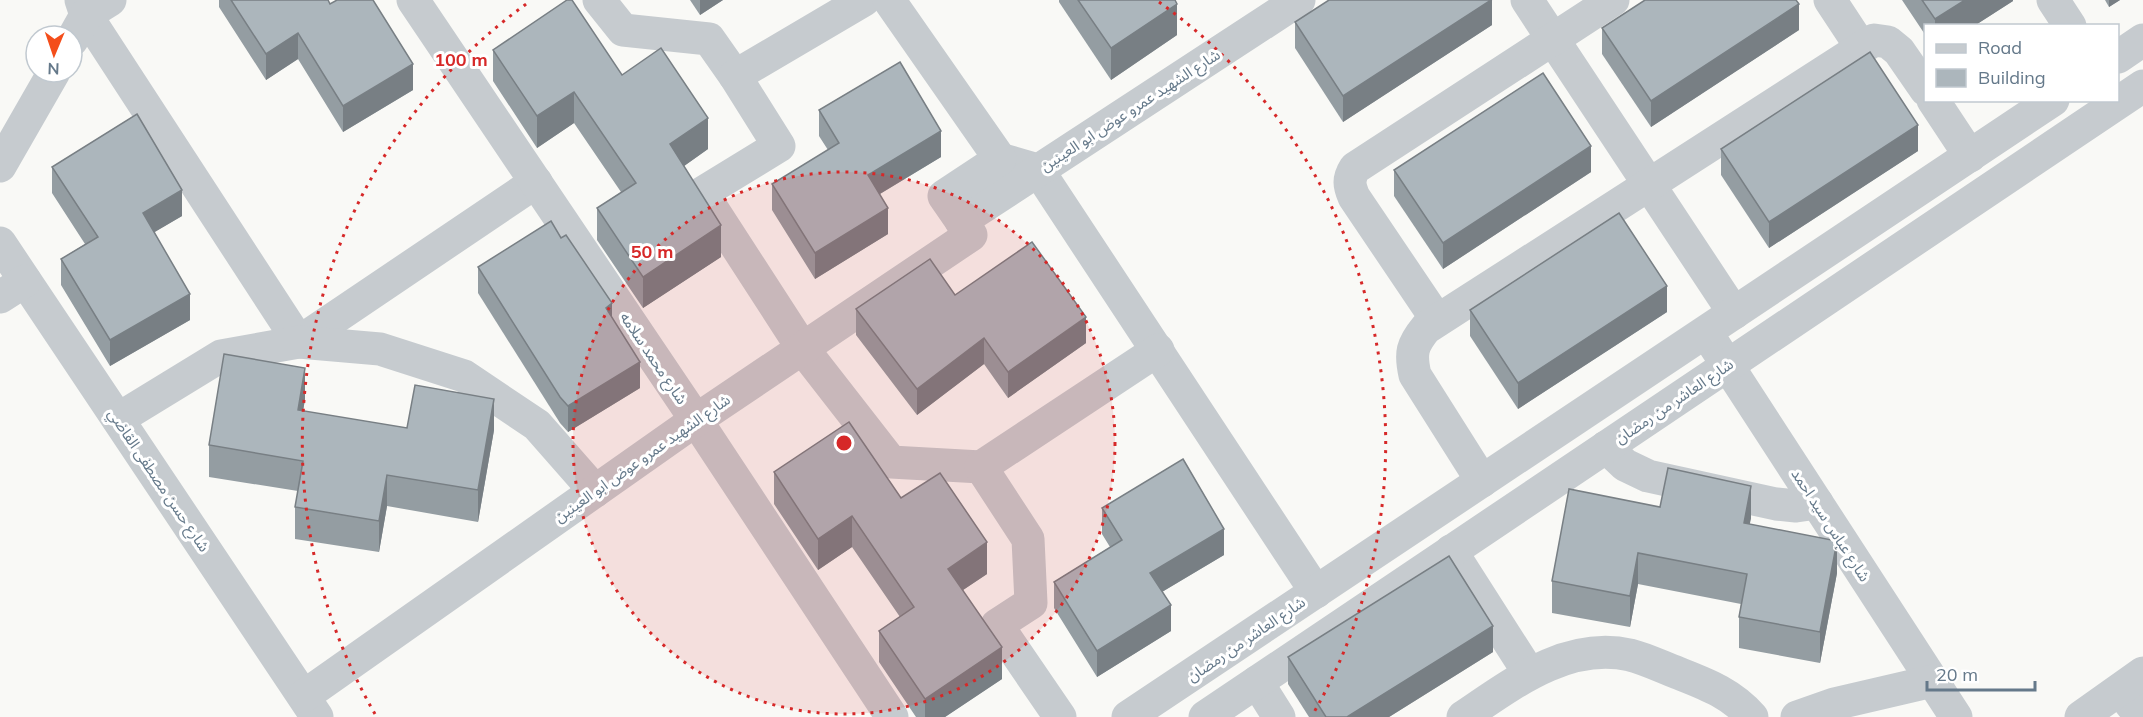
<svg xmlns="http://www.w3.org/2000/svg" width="2143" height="717" font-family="Mulish,'Noto Sans Arabic',sans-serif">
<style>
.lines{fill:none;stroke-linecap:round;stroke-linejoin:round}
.minor{stroke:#c6cbcf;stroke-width:33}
.wall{fill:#949da2}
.shaded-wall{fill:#787f84}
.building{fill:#acb6bc;stroke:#787f84;stroke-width:1.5}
.ring{fill:none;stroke:#d62828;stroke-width:3;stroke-dasharray:3 6}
.labels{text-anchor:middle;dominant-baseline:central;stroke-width:6;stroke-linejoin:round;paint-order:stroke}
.street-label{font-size:15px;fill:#65798a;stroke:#fff}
.centre{fill:#d62828;stroke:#fff;stroke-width:3}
.ring-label{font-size:18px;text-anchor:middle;font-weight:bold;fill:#d62828;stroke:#fff;stroke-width:6;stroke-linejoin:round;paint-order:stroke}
</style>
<rect width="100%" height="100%" fill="#f9f9f6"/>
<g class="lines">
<g class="minor">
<polyline points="81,0 86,15 299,342 536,182"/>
<polyline points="413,0 696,420 892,717"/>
<polyline points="599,0 623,30 709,39 735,76"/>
<polyline points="864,0 735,76 779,146 702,193 803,349 891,462 981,467"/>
<polyline points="1527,0 1734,313"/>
<polyline points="1830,0 1861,47"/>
<polyline points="2053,0 2070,26"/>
<polyline points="72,40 86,15 110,0"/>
<polyline points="2118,57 2143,40"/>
<polyline points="1933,100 1970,156"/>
<polyline points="1000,159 1038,170 1316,592"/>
<polyline points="0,166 54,72"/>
<polyline points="961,221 1299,0"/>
<polyline points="0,243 317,717"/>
<polyline points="0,297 25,281"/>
<path d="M1437,320l-83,-123c-5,-12 -6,-18 1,-29l258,-168"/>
<polyline points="1715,346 1956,717"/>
<polyline points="118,419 221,356 299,342 380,349 464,376 537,425 595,491"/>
<polyline points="1606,447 1625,465 1648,476 1776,504 1796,506 1817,503"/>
<path d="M1482,481l-67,-106c-5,-22 -3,-30 11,-47l448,-288 14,2 11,9 27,39"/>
<polyline points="1451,551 1529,673"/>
<polyline points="1257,682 1279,717"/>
<polyline points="2120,690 2141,717"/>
<polyline points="304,696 696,420 971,235 944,196 1000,159 889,0"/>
<polyline points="1060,717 997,625 1031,603 1028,539 981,467 1158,350"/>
<polyline points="1128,717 2053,100"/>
<polyline points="1205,717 2143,86"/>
<path d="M1463,717c49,-33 104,-76 167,-62 16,4 32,12 48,18 28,11 53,20 74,44"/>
<polyline points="1797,717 1834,704 1933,681"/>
<polyline points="2081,717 2143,673"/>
</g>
</g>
<g class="wall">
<polygon points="219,0 328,0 330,4 413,90 343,132 298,59 266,80 219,7"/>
<polygon points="690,0 723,0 700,15"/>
<polygon points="1059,0 1175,0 1177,35 1111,80 1059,2"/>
<polygon points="1492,0 1492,25 1343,122 1295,48 1295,22"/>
<polygon points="1902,0 2013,0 2013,1 1974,26 1926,26 1926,36"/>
<polygon points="2105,0 2120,0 2109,7"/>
<polygon points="1602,28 1799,30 1651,127 1602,54"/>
<polygon points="493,50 622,75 708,149 684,166 721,257 643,308 597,240 597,208 621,192 574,123 537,148 493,81"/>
<polygon points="819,110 941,157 880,194 888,234 815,279 772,210 772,184 828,150 819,136"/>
<polygon points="1721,149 1918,151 1769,248 1721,175"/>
<polygon points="52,167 182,216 154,232 190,320 110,366 61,285 61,259 85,244 52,193"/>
<polygon points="1394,170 1591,172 1443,269 1394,196"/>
<polygon points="478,267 612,319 640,388 568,432 560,423 478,293"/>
<polygon points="955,295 1086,343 1008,398 984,364 917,415 856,335 856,309"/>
<polygon points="1470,310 1667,312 1518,409 1470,336"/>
<polygon points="305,399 303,411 407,428 494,430 478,522 387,506 379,552 295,539 295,507 298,491 209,477 209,445"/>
<polygon points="774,472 901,498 987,574 963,590 1002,679 945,717 916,717 879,662 879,631 900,617 852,547 818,570 774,504"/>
<polygon points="1660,507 1751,518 1749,524 1837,573 1820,663 1739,648 1739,617 1741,604 1638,584 1630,627 1552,613 1552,581"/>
<polygon points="1102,508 1224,555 1162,592 1171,631 1097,677 1054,608 1054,582 1110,547 1102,534"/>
<polygon points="1493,652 1389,717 1309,717 1288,684 1288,657"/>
</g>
<g class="shaded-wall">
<polygon points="700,0 723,0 700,15"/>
<polygon points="1491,0 1492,0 1492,25 1343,122 1343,96"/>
<polygon points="1965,0 2013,0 2013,1 1974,26 1935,26 1935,19"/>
<polygon points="2109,0 2120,0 2109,7"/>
<polygon points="1177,4 1177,35 1111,80 1111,48"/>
<polygon points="1799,4 1799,30 1651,127 1651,101"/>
<polygon points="298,33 298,59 266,80 266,54"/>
<polygon points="413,64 413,90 343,132 343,106"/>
<polygon points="574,92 574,123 537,148 537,116"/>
<polygon points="708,118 708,149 670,176 670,144"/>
<polygon points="1918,125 1918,151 1769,248 1769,222"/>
<polygon points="941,131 941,157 868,201 868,175"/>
<polygon points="1591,146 1591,172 1443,269 1443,243"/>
<polygon points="182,190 182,216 143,239 143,213"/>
<polygon points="888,208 888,234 815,279 815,253"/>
<polygon points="721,225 721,257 643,308 643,277"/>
<polygon points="1667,286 1667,312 1518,409 1518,383"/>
<polygon points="190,294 190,320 110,366 110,340"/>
<polygon points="612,303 612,329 606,308"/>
<polygon points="1086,317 1086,343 1008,398 1008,372"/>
<polygon points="984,338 984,364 917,415 917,389"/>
<polygon points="640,362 640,388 568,432 568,406"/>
<polygon points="305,368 305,399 298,441 298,410"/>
<polygon points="494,399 494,430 478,522 478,490"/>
<polygon points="387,475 387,506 379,552 379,521"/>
<polygon points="1751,486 1751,518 1744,554 1744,523"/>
<polygon points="852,516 852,547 818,570 818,539"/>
<polygon points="1224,529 1224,555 1150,599 1150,573"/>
<polygon points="1837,541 1837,573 1820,663 1820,632"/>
<polygon points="987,542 987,574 948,600 948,569"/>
<polygon points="1638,553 1638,584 1630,627 1630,596"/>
<polygon points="1171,605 1171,631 1097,677 1097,651"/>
<polygon points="1493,626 1493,652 1389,717 1347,717"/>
<polygon points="1002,647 1002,679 945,717 925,717 925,699"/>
</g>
<g class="building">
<polygon points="231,0 328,0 330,4 337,0 373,0 413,64 343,106 298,33 266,54"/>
<polygon points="567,0 572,0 622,75 661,48 708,118 670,144 721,225 643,277 597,208 636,183 574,92 537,116 493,50"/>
<polygon points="1078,0 1175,0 1177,4 1111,48"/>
<polygon points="1329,0 1491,0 1343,96 1295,22"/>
<polygon points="1645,0 1796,0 1799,4 1651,101 1602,28"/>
<polygon points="1922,0 1965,0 1935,19"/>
<polygon points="1870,52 1918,125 1769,222 1721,149"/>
<polygon points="900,62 941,131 868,175 888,208 815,253 772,184 839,143 819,110"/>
<polygon points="1543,73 1591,146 1443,243 1394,170"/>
<polygon points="137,114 182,190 143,213 190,294 110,340 61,259 98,237 52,167"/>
<polygon points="1619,213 1667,286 1518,383 1470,310"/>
<polygon points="551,221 561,238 566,235 612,303 606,308 640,362 568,406 560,397 478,267"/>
<polygon points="1032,242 1086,317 1008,372 984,338 917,389 856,309 930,259 955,295"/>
<polygon points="224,354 305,368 298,410 407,428 415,385 494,399 478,490 387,475 379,521 295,507 303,461 209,445"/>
<polygon points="849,422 901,498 940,473 987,542 948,569 1002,647 925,699 879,631 914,607 852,516 818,539 774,472"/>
<polygon points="1183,459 1224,529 1150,573 1171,605 1097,651 1054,582 1122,540 1102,508"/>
<polygon points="1668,468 1751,486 1744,523 1837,541 1820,632 1739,617 1747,574 1638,553 1630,596 1552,581 1569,489 1660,507"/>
<polygon points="1449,556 1493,626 1347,717 1326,717 1288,657"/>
</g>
<circle cx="844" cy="443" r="271" fill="#d62828" fill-opacity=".12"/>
<g class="ring">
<circle cx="844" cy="443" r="271"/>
<path d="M375 714A542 542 0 0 1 529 2M1159 2A542 542 0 0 1 1313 714"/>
</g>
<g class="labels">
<g class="street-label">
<text transform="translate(1130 110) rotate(-33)">شارع الشهيد عمرو عوض ابو العينين</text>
<text transform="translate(654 358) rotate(56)">شارع محمد سلامه</text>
<text transform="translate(1674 401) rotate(-34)">شارع العاشر من رمضان</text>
<text transform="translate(642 458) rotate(-35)">شارع الشهيد عمرو عوض ابو العينين</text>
<text transform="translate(159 480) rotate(56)">شارع حسن مصطفى القاضي</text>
<text transform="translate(1831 525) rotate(57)">شارع عباس سيد احمد</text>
<text transform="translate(1246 639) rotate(-34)">شارع العاشر من رمضان</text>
</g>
</g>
<circle cx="844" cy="443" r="9" class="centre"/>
<g class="ring-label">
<text x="461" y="66">100 m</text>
<text x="652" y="258">50 m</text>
</g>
<rect x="1924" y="24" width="195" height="78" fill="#ffffff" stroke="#c1c9d0" stroke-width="1.5"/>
<rect x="1936" y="44" width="30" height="9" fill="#c6cbcf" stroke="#c1c9d0" stroke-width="1.5"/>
<text x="1978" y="54" font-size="18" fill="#65798a">Road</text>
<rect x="1936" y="69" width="30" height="18" fill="#acb6bc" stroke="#c1c9d0" stroke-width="1.5"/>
<text x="1978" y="84" font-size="18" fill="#65798a">Building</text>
<g transform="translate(54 54) rotate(182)"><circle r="28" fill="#ffffff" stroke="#c1c9d0" stroke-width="1.5"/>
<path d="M0-4.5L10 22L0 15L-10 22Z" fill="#f44e1b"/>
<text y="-9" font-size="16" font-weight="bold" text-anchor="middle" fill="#65798a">N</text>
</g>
<path d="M1927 681v9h108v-9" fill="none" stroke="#65798a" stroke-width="3"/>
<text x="1936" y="681" font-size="18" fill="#65798a" stroke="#ffffff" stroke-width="4.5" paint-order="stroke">20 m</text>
</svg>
